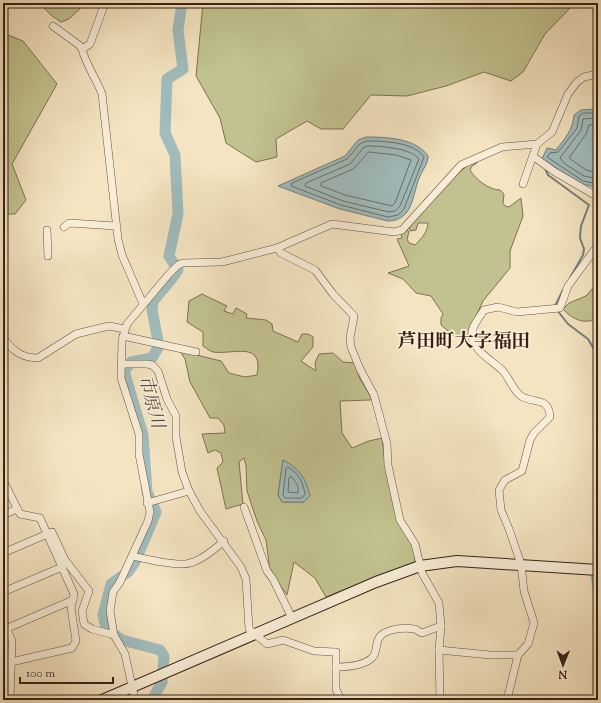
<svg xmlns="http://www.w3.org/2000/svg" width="601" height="703" font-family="'Sorts Mill Goudy','Noto Serif JP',serif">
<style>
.green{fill:#c1c28f;stroke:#7c7252;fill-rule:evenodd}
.water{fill:#a0bcbd;stroke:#767e7a}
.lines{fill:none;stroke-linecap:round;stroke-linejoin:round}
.shore{stroke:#6c6e69;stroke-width:1}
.stream{stroke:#767e7a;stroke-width:2}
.river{stroke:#a0bcbd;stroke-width:11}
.street-casing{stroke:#665240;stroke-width:8}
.secondary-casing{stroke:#372115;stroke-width:12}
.street{stroke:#f8edd7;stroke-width:7}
.secondary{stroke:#f8edd7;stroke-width:10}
.labels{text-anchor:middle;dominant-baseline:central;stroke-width:3.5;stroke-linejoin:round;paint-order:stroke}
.water-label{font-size:18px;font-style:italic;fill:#565047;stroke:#f8edd7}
.quarter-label{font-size:19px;font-weight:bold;fill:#372115;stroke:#f8edd7}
</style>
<rect width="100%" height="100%" fill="#f4e4c1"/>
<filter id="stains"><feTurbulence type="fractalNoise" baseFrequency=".005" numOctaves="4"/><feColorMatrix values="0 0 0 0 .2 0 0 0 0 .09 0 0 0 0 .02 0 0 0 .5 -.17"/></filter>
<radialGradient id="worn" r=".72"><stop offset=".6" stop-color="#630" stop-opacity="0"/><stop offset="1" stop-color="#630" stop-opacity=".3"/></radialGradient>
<g class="green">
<polygon points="39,3 86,3 69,19 61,22 52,16"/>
<polygon points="203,3 575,3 545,34 523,72 511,81 484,72 446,86 407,96 371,95 343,129 321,129 307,121 276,139 277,157 256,162 226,143 220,118 196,76"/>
<polygon points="3,33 23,41 57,84 12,164 26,200 15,214 6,214 3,209"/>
<path d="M476,160l1,3 -5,3 -2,4c5,9 19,20 30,20l4,4 -1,9 2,3 4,1 12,-9 2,18 -13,35v17l-27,33 -13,28 -2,8 -7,2 -7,-3 -13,-11v-7l2,-4 -12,-18 -15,-3 -13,-14 -15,-6 21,-7 -12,-27 5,-1 -1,-5 6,-3 2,2 -2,7 2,4 6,2c7,-7 12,-12 13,-22h-10l-2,7 -6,1 -1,-3c19,-26 40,-51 67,-68z"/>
<path d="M598,282v36c-13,7 -25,2 -35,-9l6,-6 17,-7z"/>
<path d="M202,294l25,12 -3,5 9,3 3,-6 11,6 -1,4 20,2 6,4 1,7 25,11 4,-8h6l5,3v10l-12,14 15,10 -1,-8 4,-9 14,-1 10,9 12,1 5,16 12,20 -2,1 -30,1 2,32 10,15 17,-7 13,-3c3,23 6,46 13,68 8,21 21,34 20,58l-37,12 -52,21 -11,-19 -21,-16 -7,33 -17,-24 -4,-31 -9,-19 -10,-30 -1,-26 -2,-7 -5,4 4,42 -17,5 -9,-41 6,-6 -2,-9 -6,-3 -7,3 -6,-19 23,-1 -1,-8 -6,-7h-8l-20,-36 -5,-23 -5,-8 41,10 8,12 16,4 12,-2c7,-35 -24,-20 -44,-23 -3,-1 -7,-4 -10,-6v-14l-16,-10 2,-21zM283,460l21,42h-22l-4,-7z"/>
</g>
<g class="water">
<path d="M598,109v80l-10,-4h-6l-40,-26 5,-11 9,2c9,-12 17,-20 18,-35l7,-5z"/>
<path d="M366,137c20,0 50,1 62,19 0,8 -5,13 -8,20 -5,11 -6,26 -13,36 -5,6 -11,9 -19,9l-48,-12 -62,-23 67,-30 13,-16z"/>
<path d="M283,460c16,8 23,18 27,36l-6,6h-22l-4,-7z"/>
</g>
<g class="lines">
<g class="shore">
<polyline points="598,113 583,113 579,116 577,128 558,152 550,153 547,157 583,181 598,184"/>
<polyline points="598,118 583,119 581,130 560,158 565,164 584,176 598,179"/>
<polyline points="598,124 589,125 586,134 569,158 586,170 598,173"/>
<path d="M367,141c17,0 47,1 57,16l-20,52 -6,6 -10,2 -47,-12 -50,-19 1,-3 55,-24 13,-15z"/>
<path d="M368,146c12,0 43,2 51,13l-19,47 -5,5 -6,1 -46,-11 -38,-15 1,-3 44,-19 13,-16z"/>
<polygon points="369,152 396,155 411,160 395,203 392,206 345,195 321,186 321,183 353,169"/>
<path d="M288,467c11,6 15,16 17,27l-3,4h-17l-2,-3 3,-26z"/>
<polygon points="292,477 298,486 298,493 288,492 289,478"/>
</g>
<g class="stream">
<polyline points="545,168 548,175 589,205 581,226 580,238 584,249 583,255 570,278"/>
<polyline points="555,306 563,290"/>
<polyline points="557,310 568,324 588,339 598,356"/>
</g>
<g class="river">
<polyline points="598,570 596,576 598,586"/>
<polyline points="152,700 162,682 164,656 160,650 122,640 106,629 103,615 111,584 128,572 135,562 156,512 147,492 143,435 124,371 131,362 152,358 159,346 152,310 153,301 170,281 178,270 169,256 178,214 175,155 165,133 167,79 183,69 178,30 182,3"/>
</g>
<defs>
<g id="street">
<path d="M105,3l-15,41 -8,5c4,16 14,29 20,45l16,145 4,16 21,49"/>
<polyline points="53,26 79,45 82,49"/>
<polyline points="534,157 555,172 598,197"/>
<polyline points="523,184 537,144"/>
<polyline points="64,227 69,223 116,226"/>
<polyline points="47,230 48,256"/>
<polyline points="277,248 281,253 315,270 333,294 354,316 350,338 351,347 360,369 374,395 387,444 388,465 400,520 415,544 422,573 439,603 441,626 439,650 440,700"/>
<polyline points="123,336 196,352"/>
<path d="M3,338c10,13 19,20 35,20l38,-24 33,-8 15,3"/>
<polyline points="122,364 147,364 152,365 158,371 167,399 176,416 176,437 182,472 189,491 200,511 241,567 246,579 249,629 267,644 283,640 314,651 336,652 336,689 341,700"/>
<polyline points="3,480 20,514 40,518 74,594 71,608 76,641 72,648 11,662"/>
<polyline points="147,503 189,491"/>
<polyline points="244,507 267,571 273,579 292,618"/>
<polyline points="3,515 17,509"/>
<polyline points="3,553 52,532 65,560 89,591 82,611 84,624 92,629 114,635"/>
<path d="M132,556c13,3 46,11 58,7 12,-3 25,-14 34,-22"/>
<polyline points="3,592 62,567"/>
<polyline points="3,620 12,641 10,700"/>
<polyline points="3,630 73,600"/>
<polyline points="439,650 490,655 518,655"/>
<path d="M336,667c11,0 27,-1 36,-9 6,-6 3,-14 7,-20 5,-9 25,-11 35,-9 2,0 5,3 8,4l19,-7"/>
<polyline points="135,700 125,654 114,635 110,611 113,592 120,582 148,521 150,512 139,454 139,434 121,378 122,341 127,324 169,274 178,265 183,263 222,262 277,248 332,224 394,232 402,230 461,165 502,147 537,144 552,132 568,94 577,82 584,77 598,74"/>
<path d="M507,700l11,-45 10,-11 6,-21 -10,-32 -3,-27 -12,-35 -8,-19 -2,-20 6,-10 17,-9 8,-31 4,-7 16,-16c-1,-21 -17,-13 -29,-21 -8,-6 -12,-18 -18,-25 -10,-10 -28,-19 -31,-33 -3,-9 8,-21 12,-28l14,-3 19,5 43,-4 8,-22 30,-41"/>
</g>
<polyline id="secondary" points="102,700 376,582 420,566 457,561 598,570"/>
</defs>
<use href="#street" class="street-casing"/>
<use href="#secondary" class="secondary-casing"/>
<use href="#street" class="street"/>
<use href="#secondary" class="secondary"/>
</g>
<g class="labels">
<g class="water-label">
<text transform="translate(150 402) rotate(75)">市原川</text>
</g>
<g class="quarter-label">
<text x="464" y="342">芦田町大字福田</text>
</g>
</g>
<rect width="601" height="703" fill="none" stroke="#f4e4c1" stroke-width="16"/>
<rect x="4" y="4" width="593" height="695" fill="none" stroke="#372115" stroke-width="2"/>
<rect x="8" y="8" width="585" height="687" fill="none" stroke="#372115"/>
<g transform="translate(563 665) rotate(181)" stroke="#f8edd7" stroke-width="3" paint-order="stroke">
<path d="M0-3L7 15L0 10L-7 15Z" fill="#372115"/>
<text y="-6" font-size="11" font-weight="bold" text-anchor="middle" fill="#372115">N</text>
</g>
<path d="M20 677v6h93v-6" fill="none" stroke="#372115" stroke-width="2"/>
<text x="26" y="677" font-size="12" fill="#372115" stroke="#f8edd7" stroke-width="3" paint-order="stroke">100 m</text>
<rect width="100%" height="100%" filter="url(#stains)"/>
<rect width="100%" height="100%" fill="url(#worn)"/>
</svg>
